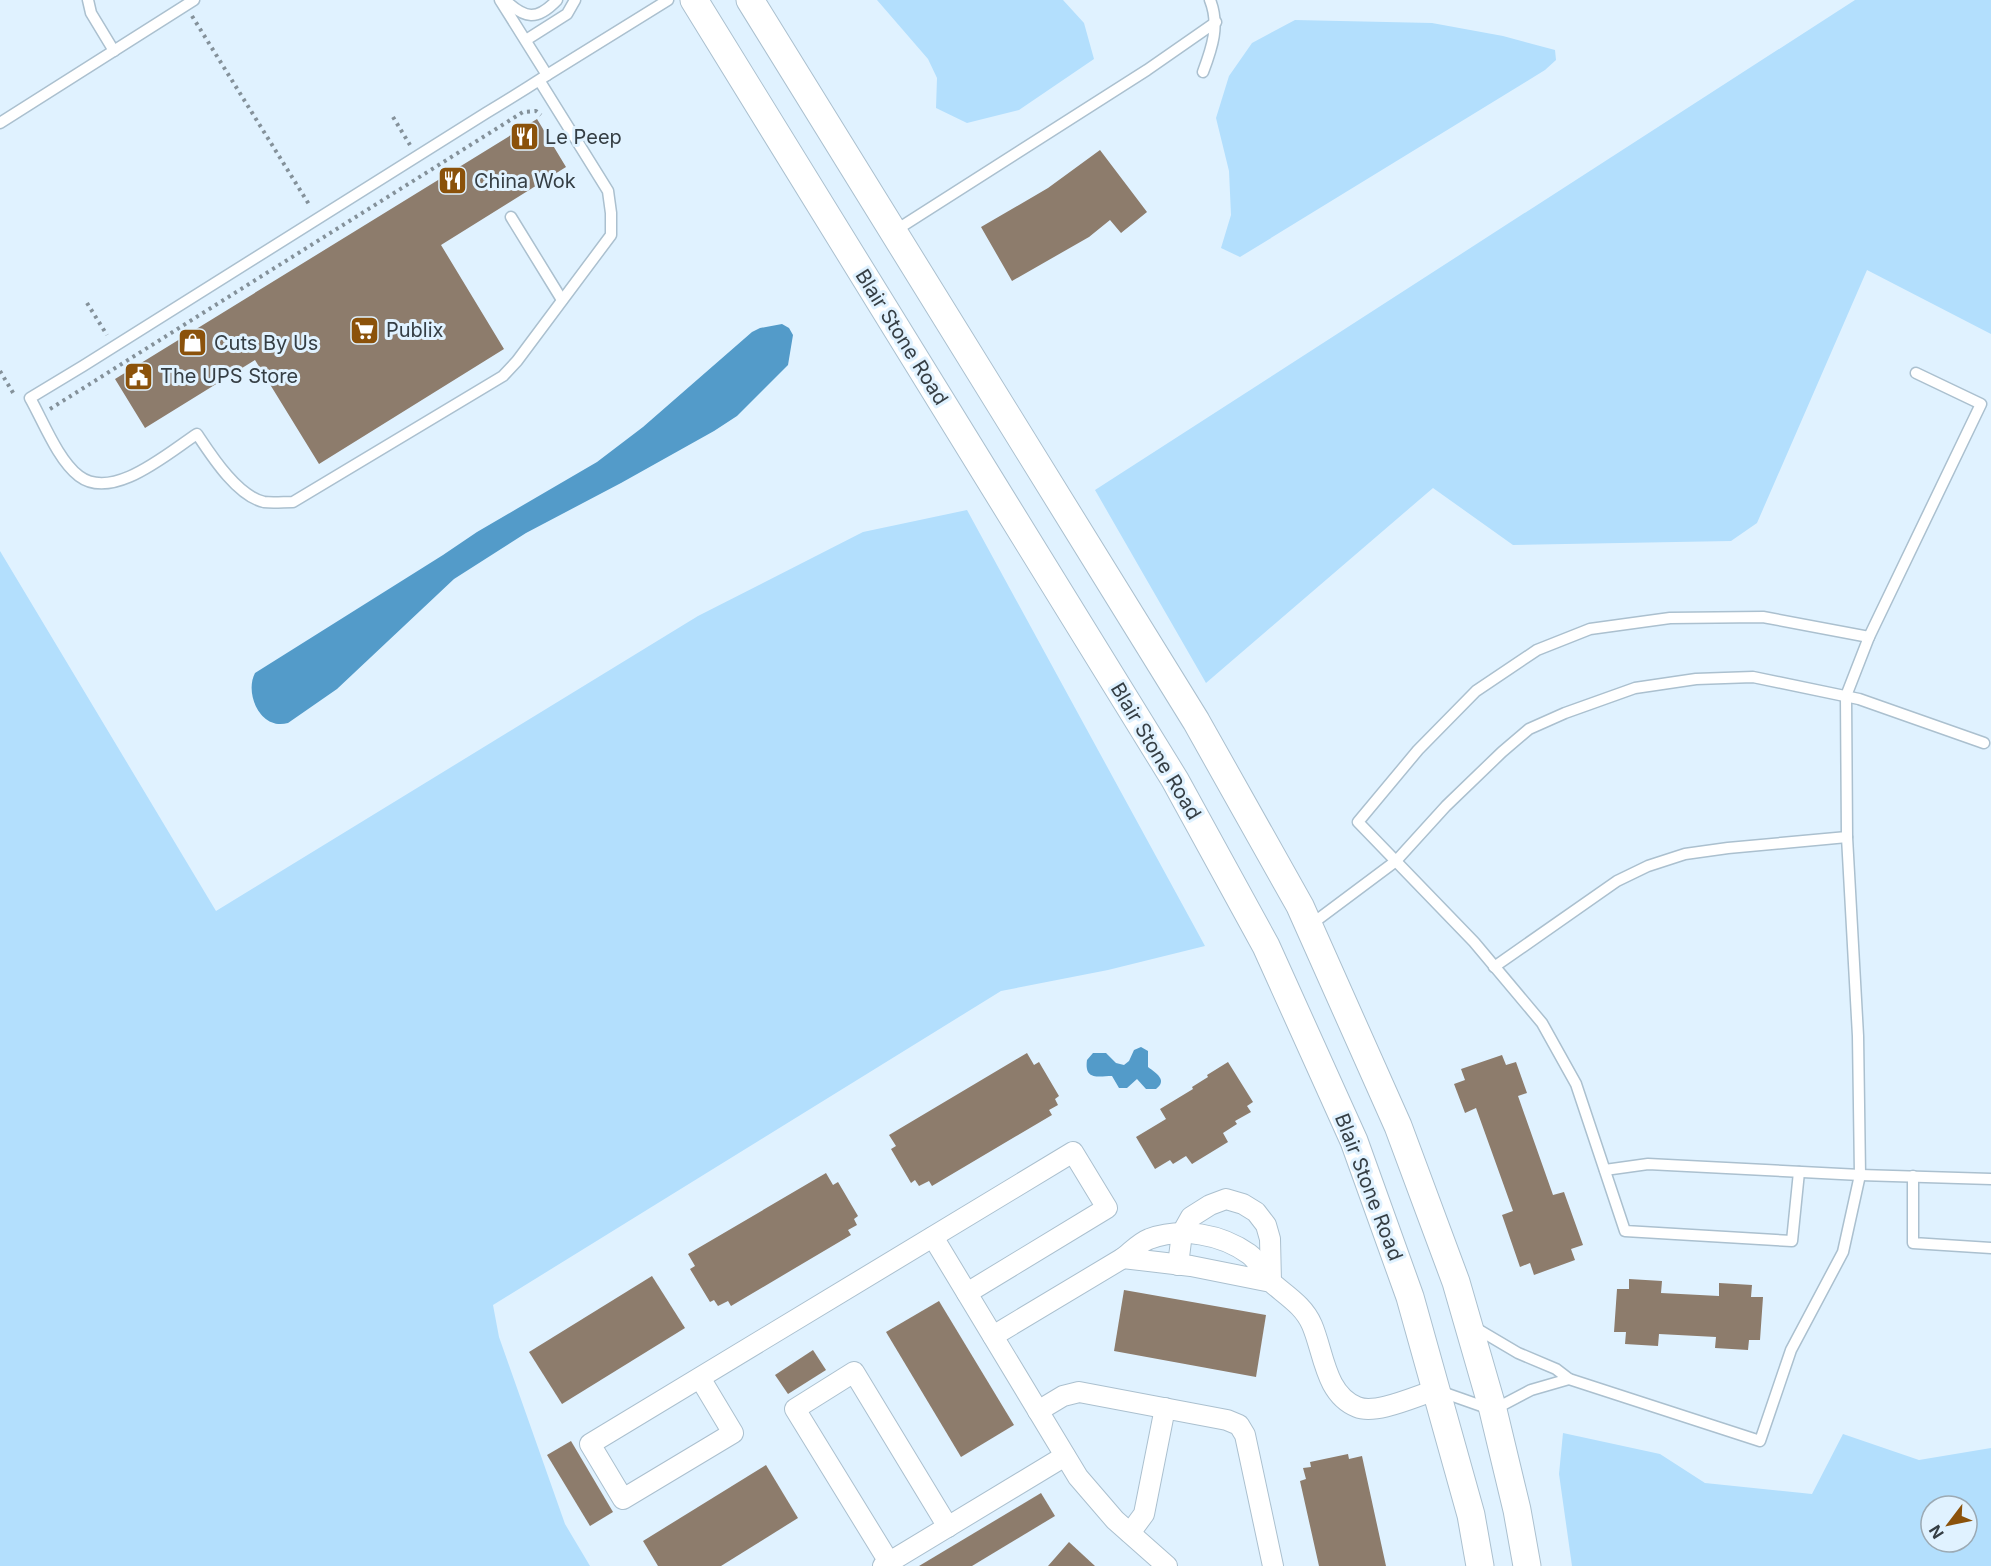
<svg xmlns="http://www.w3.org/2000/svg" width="1991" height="1566" font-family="Inter,sans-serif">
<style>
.green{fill:#b3dffd;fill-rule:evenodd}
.water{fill:#539bc9}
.building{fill:#8d7c6c}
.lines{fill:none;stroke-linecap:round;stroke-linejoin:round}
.service-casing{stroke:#abc0cf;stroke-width:13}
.minor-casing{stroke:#abc0cf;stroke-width:22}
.secondary-casing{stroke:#abc0cf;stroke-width:29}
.path{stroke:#84919a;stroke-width:4;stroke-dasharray:3 4.5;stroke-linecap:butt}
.service{stroke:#fff;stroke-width:10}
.minor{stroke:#fff;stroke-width:20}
.secondary{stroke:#fff;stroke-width:27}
.labels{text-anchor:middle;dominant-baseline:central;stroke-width:6;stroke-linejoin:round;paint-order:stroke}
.poi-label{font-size:20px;fill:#353e44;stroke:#e0f2ff;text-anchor:start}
.street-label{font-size:20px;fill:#353e44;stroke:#e0f2ff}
</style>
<rect width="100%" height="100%" fill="#e0f2ff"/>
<g class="green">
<polygon points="877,0 1063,0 1084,23 1094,59 1019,110 967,123 936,108 937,78 928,59"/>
<polygon points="1855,0 1991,0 1991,334 1867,270 1757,523 1731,541 1513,545 1433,488 1206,683 1095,490"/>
<polygon points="1295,20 1432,23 1503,36 1555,50 1556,60 1545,70 1240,257 1221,248 1231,215 1229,171 1216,118 1229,76 1252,43"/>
<polygon points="967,510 1205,946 1108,970 1001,991 493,1305 499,1337 565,1524 590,1566 0,1566 0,551 216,911 698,616 863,532"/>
<path d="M1563,1433l97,21 45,29 107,11 31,-60 76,26 72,-12v118h-419l-13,-92zM1931,1506h36v36h-36z"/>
</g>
<g class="water">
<path d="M782,324l7,4 4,7 -5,30 -51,51 -23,15 -93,52 -95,50 -72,46 -117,110 -49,34c-27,8 -44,-29 -33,-50l188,-118 34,-23 120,-70 46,-35 109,-95 8,-4z"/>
<path d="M1141,1047l7,4v16c8,6 20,13 8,22h-10l-9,-10 -10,9h-8l-7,-12c-13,0 -28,5 -25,-16l6,-7h13l10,10 8,2 5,-4 5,-11z"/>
</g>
<g class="building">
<polygon points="537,119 566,167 441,245 504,349 319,464 255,360 145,428 115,379"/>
<polygon points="1100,150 1147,212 1121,233 1110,220 1089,237 1012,281 981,227 1048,188"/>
<polygon points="1027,1053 1034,1065 1039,1062 1059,1096 1055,1099 1058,1105 1049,1110 1052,1115 932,1186 929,1181 919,1186 915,1180 911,1183 891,1149 896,1146 889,1135"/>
<polygon points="1502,1055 1506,1065 1516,1062 1527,1093 1518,1096 1553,1195 1564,1192 1583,1245 1571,1249 1575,1260 1534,1275 1530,1263 1520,1267 1502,1215 1513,1211 1476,1108 1465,1113 1454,1084 1465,1080 1461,1069"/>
<polygon points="1228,1062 1253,1102 1247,1106 1251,1112 1235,1121 1237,1124 1223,1133 1228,1142 1192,1164 1186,1156 1173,1164 1170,1160 1155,1169 1136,1137 1166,1119 1160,1109 1193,1089 1192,1087 1208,1077 1207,1075"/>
<polygon points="826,1173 833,1185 838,1182 858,1216 854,1219 857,1225 848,1230 851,1235 731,1306 728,1301 718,1306 714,1300 710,1302 690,1269 695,1266 688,1254"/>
<polygon points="652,1276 685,1328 562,1404 529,1352"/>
<polygon points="1629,1279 1662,1281 1661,1293 1719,1296 1719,1283 1752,1285 1751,1297 1763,1297 1760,1340 1749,1340 1748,1350 1715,1348 1716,1337 1659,1334 1658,1346 1625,1344 1626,1332 1614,1332 1617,1289 1629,1289"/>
<polygon points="1124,1290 1266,1315 1256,1377 1114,1351"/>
<polygon points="939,1301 1014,1425 961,1457 886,1332"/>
<polygon points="813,1350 826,1370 788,1394 775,1375"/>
<polygon points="571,1441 613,1512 590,1526 547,1455"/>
<polygon points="1348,1454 1349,1459 1362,1456 1386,1566 1319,1566 1300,1481 1306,1479 1303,1468 1311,1467 1310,1462"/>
<polygon points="766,1465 798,1518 721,1566 658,1566 643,1541"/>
<polygon points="1041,1493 1055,1516 972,1566 919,1566"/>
<polygon points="1069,1542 1095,1566 1048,1566"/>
</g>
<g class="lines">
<defs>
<g id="service">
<polyline points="88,0 91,13 114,51"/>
<polyline points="500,0 547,75"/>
<path d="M505,0c20,19 32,21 52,0"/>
<polyline points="526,40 567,14 575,0"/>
<path d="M1203,72c9,-24 17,-47 7,-72"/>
<path d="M539,80l69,111 3,22v22l-94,126 -14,15 -210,126c-9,0 -21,1 -29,0 -27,-6 -53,-47 -67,-68 -28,18 -84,68 -118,42 -21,-16 -36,-55 -49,-78l53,-32 403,-253c20,-12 41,-25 61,-38l121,-75"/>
<polyline points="0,123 194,0"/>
<polyline points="511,217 562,300"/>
<polyline points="893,232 1147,70 1216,22"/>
<polyline points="1309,926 1396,861 1446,806 1502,752 1529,729 1565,713 1635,688 1696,679 1753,677 1859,699 1984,743"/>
<polyline points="1494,967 1617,881 1648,866 1685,854 1728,848 1847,837"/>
<polyline points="1605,1170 1648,1164 1860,1175 1991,1179"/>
<polyline points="1799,1172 1792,1241 1625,1231 1576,1084 1542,1023 1474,942 1358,822 1418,750 1476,691 1537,650 1590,629 1670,618 1763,617 1869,637"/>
<polyline points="1913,1176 1913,1243 1991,1248"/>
<polyline points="1474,1327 1518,1353 1556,1369 1569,1379 1760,1441 1791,1350 1843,1252 1860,1175 1858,1036 1847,837 1846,696 1869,637 1981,404 1916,373"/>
<polyline points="1439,1391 1493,1410 1531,1390 1569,1379"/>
</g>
<g id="minor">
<polyline points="933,1237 1078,1477 1115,1520 1167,1566"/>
<polyline points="1178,1265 1182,1233 1191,1217 1210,1205 1226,1199 1243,1204 1256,1212 1266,1225 1270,1239 1271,1282"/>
<path d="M1271,1282l-80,-16 -68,-8c8,-6 16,-15 26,-19 33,-12 72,-5 100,15 10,7 14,21 23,29 15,13 32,23 40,42 12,28 13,69 45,82 19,8 59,-11 79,-17"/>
<polyline points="993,1336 1123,1258"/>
<polyline points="700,1378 733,1433 623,1499 590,1444 1073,1152 1107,1208 967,1293"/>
<polyline points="1038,1411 1063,1396 1079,1392 1227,1420 1239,1425 1245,1435 1273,1566"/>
<polyline points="1130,1533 1144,1514 1165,1408"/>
<polyline points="889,1562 795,1409 854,1372 948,1527"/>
<polyline points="883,1566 1065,1456"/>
</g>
<g id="secondary">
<polyline points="694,0 1175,780 1266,946 1354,1141 1410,1297 1471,1515 1480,1566"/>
<polyline points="750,0 1196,721 1300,906 1398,1126 1456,1282 1493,1410 1517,1510 1527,1566"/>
</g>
</defs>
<use href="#service" class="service-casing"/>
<use href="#minor" class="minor-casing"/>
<use href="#secondary" class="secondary-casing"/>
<g class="path">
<polyline points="192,16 310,206"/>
<polyline points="393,117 410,145"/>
<polyline points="87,303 107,335"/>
<polyline points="0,371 15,396"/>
<polyline points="50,409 523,112 536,111 541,115"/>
</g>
<use href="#service" class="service"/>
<use href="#minor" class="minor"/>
<use href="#secondary" class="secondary"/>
</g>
<defs>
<symbol id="restaurant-square" viewBox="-11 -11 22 22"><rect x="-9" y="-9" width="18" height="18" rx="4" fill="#8b520b" stroke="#e0f2ff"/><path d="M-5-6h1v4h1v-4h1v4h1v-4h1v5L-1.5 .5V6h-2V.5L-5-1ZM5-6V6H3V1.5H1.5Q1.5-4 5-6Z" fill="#fff"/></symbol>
<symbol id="supermarket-square" viewBox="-11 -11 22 22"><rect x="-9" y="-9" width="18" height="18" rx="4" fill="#8b520b" stroke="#e0f2ff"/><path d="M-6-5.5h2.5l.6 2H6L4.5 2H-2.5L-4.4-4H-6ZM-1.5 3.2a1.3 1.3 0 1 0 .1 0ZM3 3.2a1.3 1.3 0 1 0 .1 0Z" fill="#fff"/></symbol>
<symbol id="shop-square" viewBox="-11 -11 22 22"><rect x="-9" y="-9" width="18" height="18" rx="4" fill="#8b520b" stroke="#e0f2ff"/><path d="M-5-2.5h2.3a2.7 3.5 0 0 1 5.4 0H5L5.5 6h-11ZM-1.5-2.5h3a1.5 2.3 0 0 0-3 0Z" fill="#fff"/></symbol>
<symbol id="civic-square" viewBox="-11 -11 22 22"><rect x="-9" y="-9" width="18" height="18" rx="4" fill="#8b520b" stroke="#e0f2ff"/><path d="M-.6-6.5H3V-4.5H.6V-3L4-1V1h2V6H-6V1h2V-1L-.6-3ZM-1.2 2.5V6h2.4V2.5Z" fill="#fff"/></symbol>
</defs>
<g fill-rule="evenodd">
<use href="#restaurant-square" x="508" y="120" width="33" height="33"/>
<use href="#restaurant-square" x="436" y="164" width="33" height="33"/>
<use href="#supermarket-square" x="348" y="314" width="33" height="33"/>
<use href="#shop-square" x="176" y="326" width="33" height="33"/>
<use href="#civic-square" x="122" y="360" width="33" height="33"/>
</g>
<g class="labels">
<g class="poi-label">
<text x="545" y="137">Le Peep</text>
<text x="474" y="181">China Wok</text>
<text x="386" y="330">Publix</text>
<text x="214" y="343">Cuts By Us</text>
<text x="160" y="376">The UPS Store</text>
</g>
<g class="street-label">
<text transform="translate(902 337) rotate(58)">Blair Stone Road</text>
<text transform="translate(1156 751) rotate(59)">Blair Stone Road</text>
<text transform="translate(1369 1187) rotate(69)">Blair Stone Road</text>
</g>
</g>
<g transform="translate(1949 1524) rotate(238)"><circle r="28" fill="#e0f2ff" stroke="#9caab4" stroke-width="1.5"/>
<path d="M0-4.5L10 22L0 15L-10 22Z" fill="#8b520b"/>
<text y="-9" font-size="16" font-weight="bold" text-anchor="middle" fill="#353e44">N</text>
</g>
</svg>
